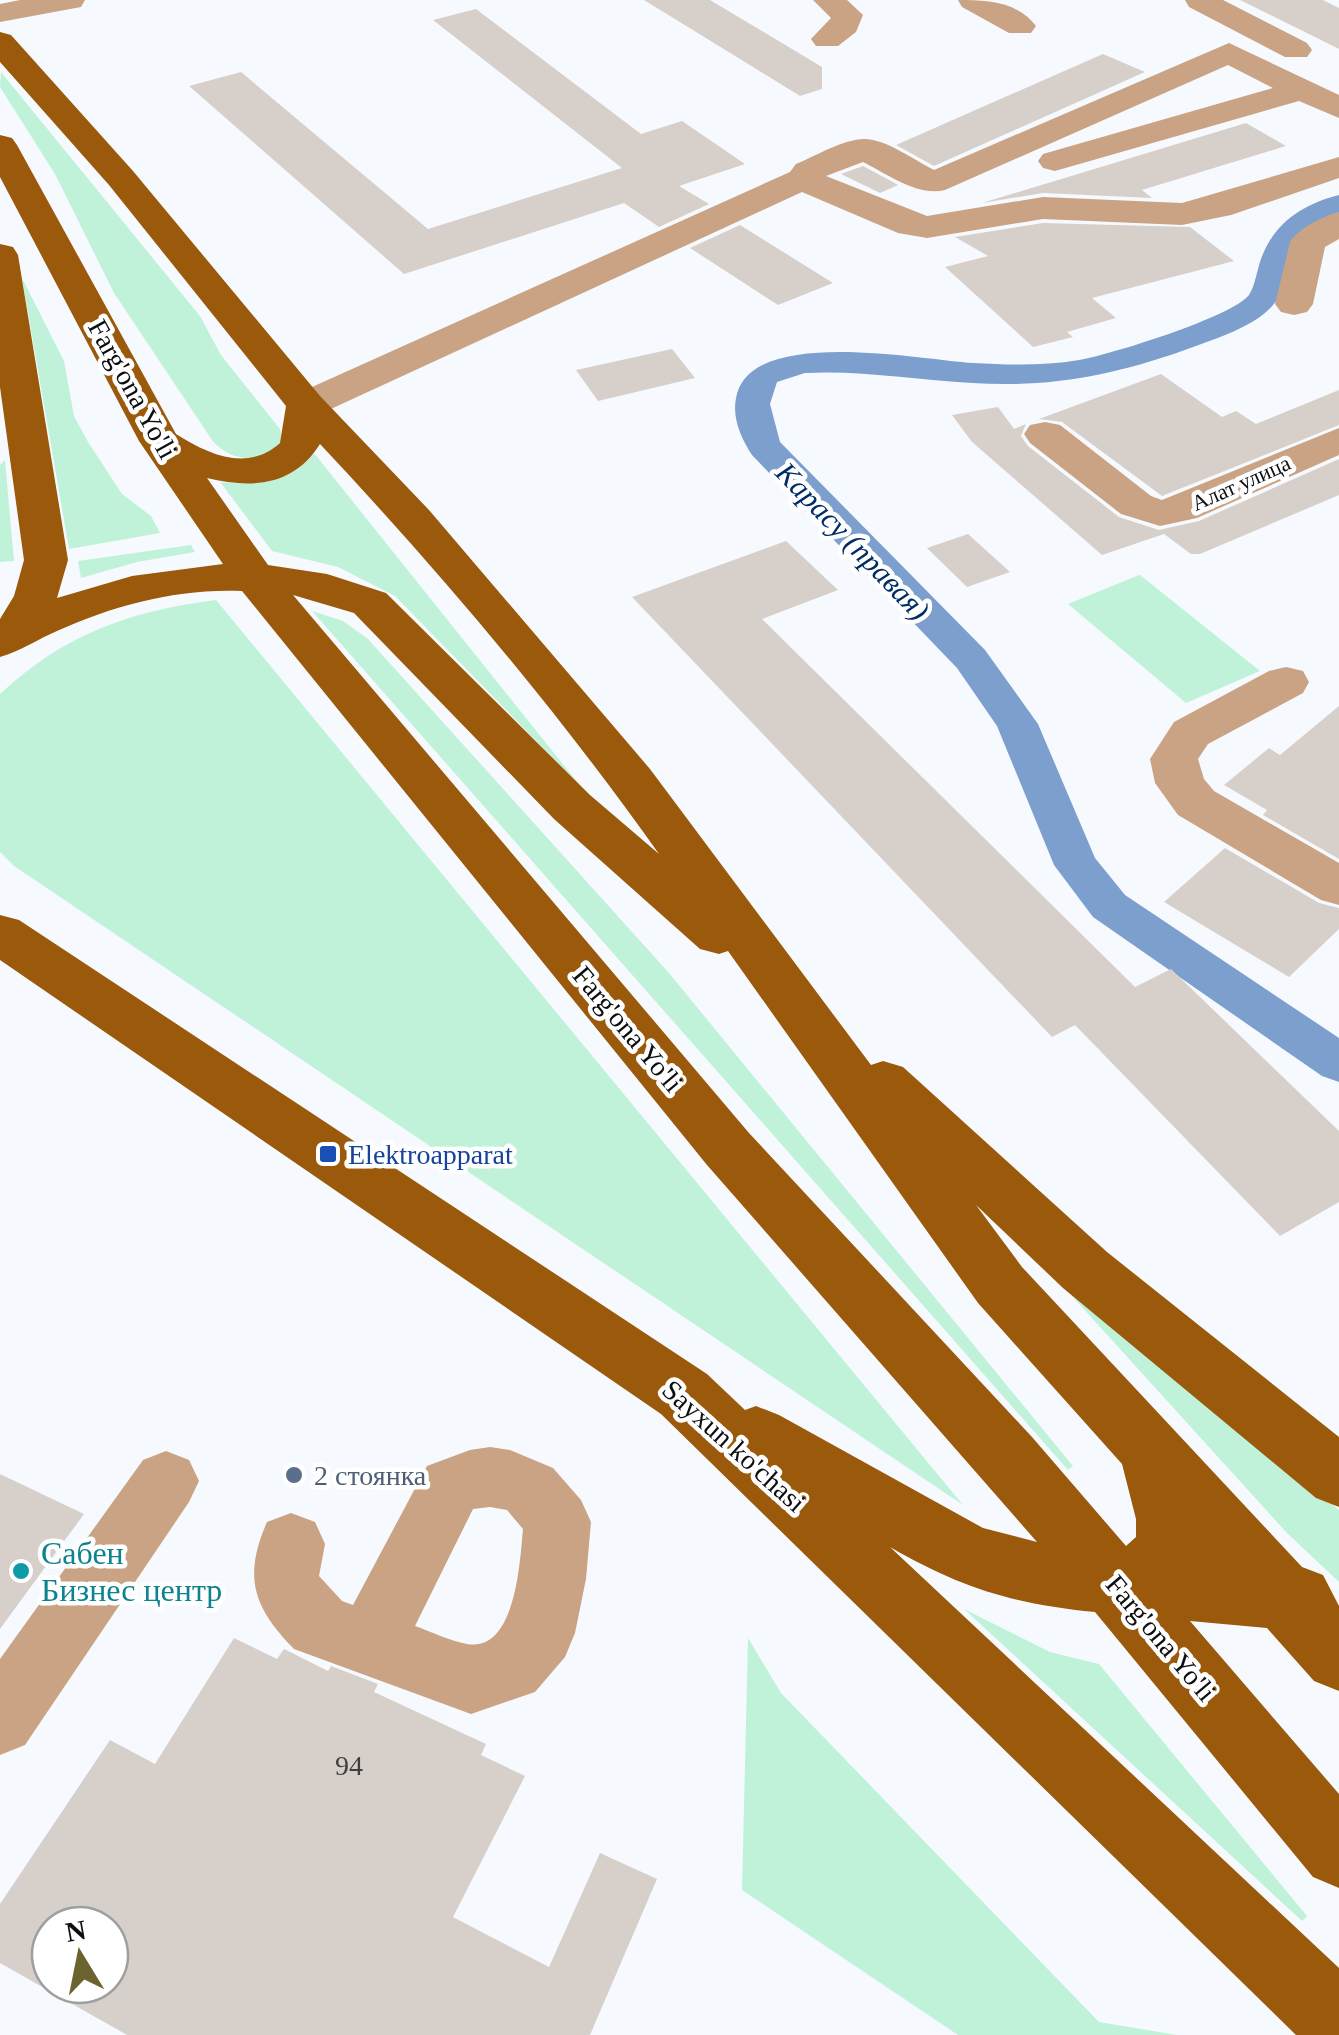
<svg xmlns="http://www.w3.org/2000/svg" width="1339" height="2035" font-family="Georgia,serif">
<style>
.green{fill:#c0f2da}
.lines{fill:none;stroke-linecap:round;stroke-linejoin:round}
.canal{fill:#7d9fce;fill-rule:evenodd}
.building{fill:#d7d0ca;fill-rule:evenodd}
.minor{fill:#c9a383;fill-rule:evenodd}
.major{fill:#9b590b;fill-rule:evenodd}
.transit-dot{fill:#1a4fb4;stroke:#fff;stroke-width:4}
.service-dot{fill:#5c6f8a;stroke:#fff;stroke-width:4}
.culture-dot{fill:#0f9aa8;stroke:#fff;stroke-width:4}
.labels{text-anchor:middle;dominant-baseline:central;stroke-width:9;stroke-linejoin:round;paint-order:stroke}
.far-street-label{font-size:22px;fill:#0d0e11;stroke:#fff}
.street-label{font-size:28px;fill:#0d0e11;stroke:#fff}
.transit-label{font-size:28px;fill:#164399;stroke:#fff;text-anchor:start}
.service-label{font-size:28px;fill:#4e5e75;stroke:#fff;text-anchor:start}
.near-number-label{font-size:28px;fill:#403e3f}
.water-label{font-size:30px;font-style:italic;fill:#002d65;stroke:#fff}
.near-culture-label{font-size:32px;fill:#0d838f;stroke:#fff;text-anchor:start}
</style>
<rect width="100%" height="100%" fill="#f6fafe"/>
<g class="green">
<path d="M1,72l199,244 21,39 59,74 2,11c-17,25 -51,23 -70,0l-98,-147 -59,-119 -55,-87z"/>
<polygon points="22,278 64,361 74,416 88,442 122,494 151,516 160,533 69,549"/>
<path d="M314,453l268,335 -187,-192 -57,-29 -66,-16 -52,-69c34,4 73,0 94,-29z"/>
<polygon points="5,460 14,561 0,562 0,465"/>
<polygon points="191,545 195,552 137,562 81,578 78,561"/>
<polygon points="1139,575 1140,575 1260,671 1186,703 1068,604"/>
<path d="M216,600l747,905 -949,-639 -14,-14v-158c64,-60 130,-83 216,-94z"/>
<polygon points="312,611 343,621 368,639 669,973 1073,1466 1068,1470"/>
<polygon points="1041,1262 1339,1510 1339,1582 1287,1533"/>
<polygon points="964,1609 1050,1652 1099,1664 1307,1916 1302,1921"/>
<polygon points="748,1638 781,1693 1099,2022 1177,2035 958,2035 742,1890"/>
</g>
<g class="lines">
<path class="canal" d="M1339,195v20c-68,29 -32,76 -87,107 -22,13 -46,20 -70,29 -71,25 -135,37 -210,32 -55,-3 -112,-13 -167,-10l-28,9 -7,22 10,38 205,208 53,74 57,134 30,37 214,143v44l-17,-6 -229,-159 -39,-52 -57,-139 -40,-58 -205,-213c-11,-17 -20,-37 -16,-57 13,-73 185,-38 237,-35 36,2 71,3 106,-3 30,-5 153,-43 170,-65 6,-9 8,-25 12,-36 13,-36 42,-55 78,-64z"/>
</g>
<g class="building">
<polygon points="644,0 710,0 822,67 822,89 800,96"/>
<polygon points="1240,0 1323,0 1339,8 1339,49"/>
<polygon points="476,9 641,134 682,121 745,164 679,186 709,204 659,227 624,203 404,274 189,86 241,72 428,229 622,168 433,20"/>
<polygon points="1103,54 1145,72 934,166 896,145"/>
<polygon points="1246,123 1286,146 1142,190 1152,198 1043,193 982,203"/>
<polygon points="863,166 891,181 898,185 880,193 841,174"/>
<polygon points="1043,223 1190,227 1234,261 1092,298 1116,318 1067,332 1073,337 1033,347 945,267 988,256 955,237"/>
<polygon points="740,225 833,283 778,305 690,248"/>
<polygon points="672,349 695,378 598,401 576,370"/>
<polygon points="1161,374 1222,417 1236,411 1256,424 1339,390 1339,425 1162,496 1062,422 1039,419"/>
<polygon points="998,407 1014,429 1026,424 1021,436 1028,446 1119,517 1159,530 1199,521 1339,459 1339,495 1200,554 1191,554 1164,534 1102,555 972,442 952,415"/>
<polygon points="968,534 1010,572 967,587 927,548"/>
<polygon points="786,541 838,590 762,619 1135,987 1171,969 1339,1131 1339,1202 1280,1236 1075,1025 1052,1037 632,597"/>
<polygon points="1339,706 1339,859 1263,815 1267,810 1224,785 1269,748 1280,755"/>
<polygon points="1225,848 1319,903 1339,908 1339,929 1289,977 1164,902"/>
<polygon points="0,1474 84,1514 0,1629"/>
<path d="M234,1638l43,21 7,-10 44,22 3,-5 47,18 -4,8 112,52 -5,11 44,21 -72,141 96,50 51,-114 57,26 -67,156h-463l-127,-72v-59l110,-164 45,24zM50,1925h60v60h-60z"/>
</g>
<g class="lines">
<g class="minor">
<polygon points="20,0 85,0 81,7 0,22 0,4"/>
<polygon points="813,0 847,0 863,15 856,32 838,46 816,46 811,39 831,18"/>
<path d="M958,0c28,0 59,1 78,26l-5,7h-22l-47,-26z"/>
<polygon points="1185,0 1223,0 1307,43 1312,50 1307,57 1285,57 1189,7"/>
<path d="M1229,43l110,52v23l-40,-17 -244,70 -12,-3 -5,-7 5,-7 230,-66 -45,-23 -283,125c-27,7 -58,-16 -82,-28l-37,14 101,40 116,-19 139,6 157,-46v21l-108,37 -49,10 -139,-6 -116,19 -29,-5 -96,-41 -482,222 -14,3 -14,-3 -6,-9 6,-9 498,-224 6,-8c20,-8 49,-26 70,-25 21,1 48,21 68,31z"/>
<path d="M1339,212v27l-14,8 -12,57 -6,8 -13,3 -13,-3 -6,-8 15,-62c10,-15 32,-25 49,-30z"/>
<polygon points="1045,422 1060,425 1151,496 1162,500 1339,428 1339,455 1197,518 1160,526 1121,514 1030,443 1024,434 1030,425"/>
<polygon points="1286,667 1303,671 1309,682 1303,693 1208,744 1198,759 1204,779 1214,791 1339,863 1339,905 1321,900 1178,815 1155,783 1150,759 1174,722 1269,671"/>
<path d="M490,1447l20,3 43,18 28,32 10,22 -5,57 -11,54 -10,24 -30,35 -64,22 -177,-65c-41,-42 -51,-72 -27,-127l24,-9 24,9 10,22 -6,32 23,25 11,4 74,-139 43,-16zM490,1507l17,3 16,19c-3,31 -7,124 -56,115 -17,-3 -35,-12 -52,-18l58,-117z"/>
<polygon points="166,1451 189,1460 199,1481 189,1502 25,1745 0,1755 0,1659 143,1460"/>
</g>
<path class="major" d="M0,32l11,3 122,136 187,225 109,114 221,259 221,296 12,-4 20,6 204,185 232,185v70l-23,-9 -253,-210 -87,-83 46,62 280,300 21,8 16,31v85l-25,-10 -47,-53 -77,-7 149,173v94l-26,-11 -218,-265c-82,-8 -134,-24 -205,-65l449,421v67h-43l-635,-621 -661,-454v-45l19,5 688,454 38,36 11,-4 23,9 204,113 54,14 -330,-377 -465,-574c-63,-3 -128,14 -185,40 -19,8 -36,20 -57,26v-38l14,-23 10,-36 -24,-173v-143l13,3 5,8 50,305 -11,38 75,-22 91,-12 -84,-123 -139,-264v-42l12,3 5,7 159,289c33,21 72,38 104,9l6,-37 -177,-221 -109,-123zM320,444c121,129 237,266 339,410l-69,-59 -204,-202 -59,-19 -59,-9 -61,-87c45,11 87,8 113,-34zM293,595l61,18 200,206 146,130 19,5 9,-3 250,352 144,161 14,55v18l-10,9 -94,-109 -283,-304z"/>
</g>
<rect class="transit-dot" x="318" y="1144" width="20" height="20" rx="5"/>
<circle class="service-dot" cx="294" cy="1475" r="10"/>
<circle class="culture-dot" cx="21" cy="1571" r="10"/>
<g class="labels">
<g class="far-street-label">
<text transform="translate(1241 483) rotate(-24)">Алат улица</text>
</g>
<g class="street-label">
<text transform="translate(133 389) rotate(61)">Farg'ona Yo'li</text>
<text transform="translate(628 1029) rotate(50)">Farg'ona Yo'li</text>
<text transform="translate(734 1446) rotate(42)">Sayxun ko'chasi</text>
<text transform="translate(1161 1638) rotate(50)">Farg'ona Yo'li</text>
</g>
<g class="transit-label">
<text x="348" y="1154">Elektroapparat</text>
</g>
<g class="service-label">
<text x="314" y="1475">2 стоянка</text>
</g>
<g class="near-number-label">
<text x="349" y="1765">94</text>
</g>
<g class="water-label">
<text transform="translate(853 541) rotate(46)">Карасу (правая)</text>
</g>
<g class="near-culture-label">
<text x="41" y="1553">Сабен<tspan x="41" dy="37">Бизнес центр</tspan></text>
</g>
</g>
<g transform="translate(80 1955) rotate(350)"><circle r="48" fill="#ffffff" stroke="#9e9fa0" stroke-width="2.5"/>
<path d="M0-8L18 38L0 25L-18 38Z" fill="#6b6330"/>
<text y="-15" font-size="28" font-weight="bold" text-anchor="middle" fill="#0d0e11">N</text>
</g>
</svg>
